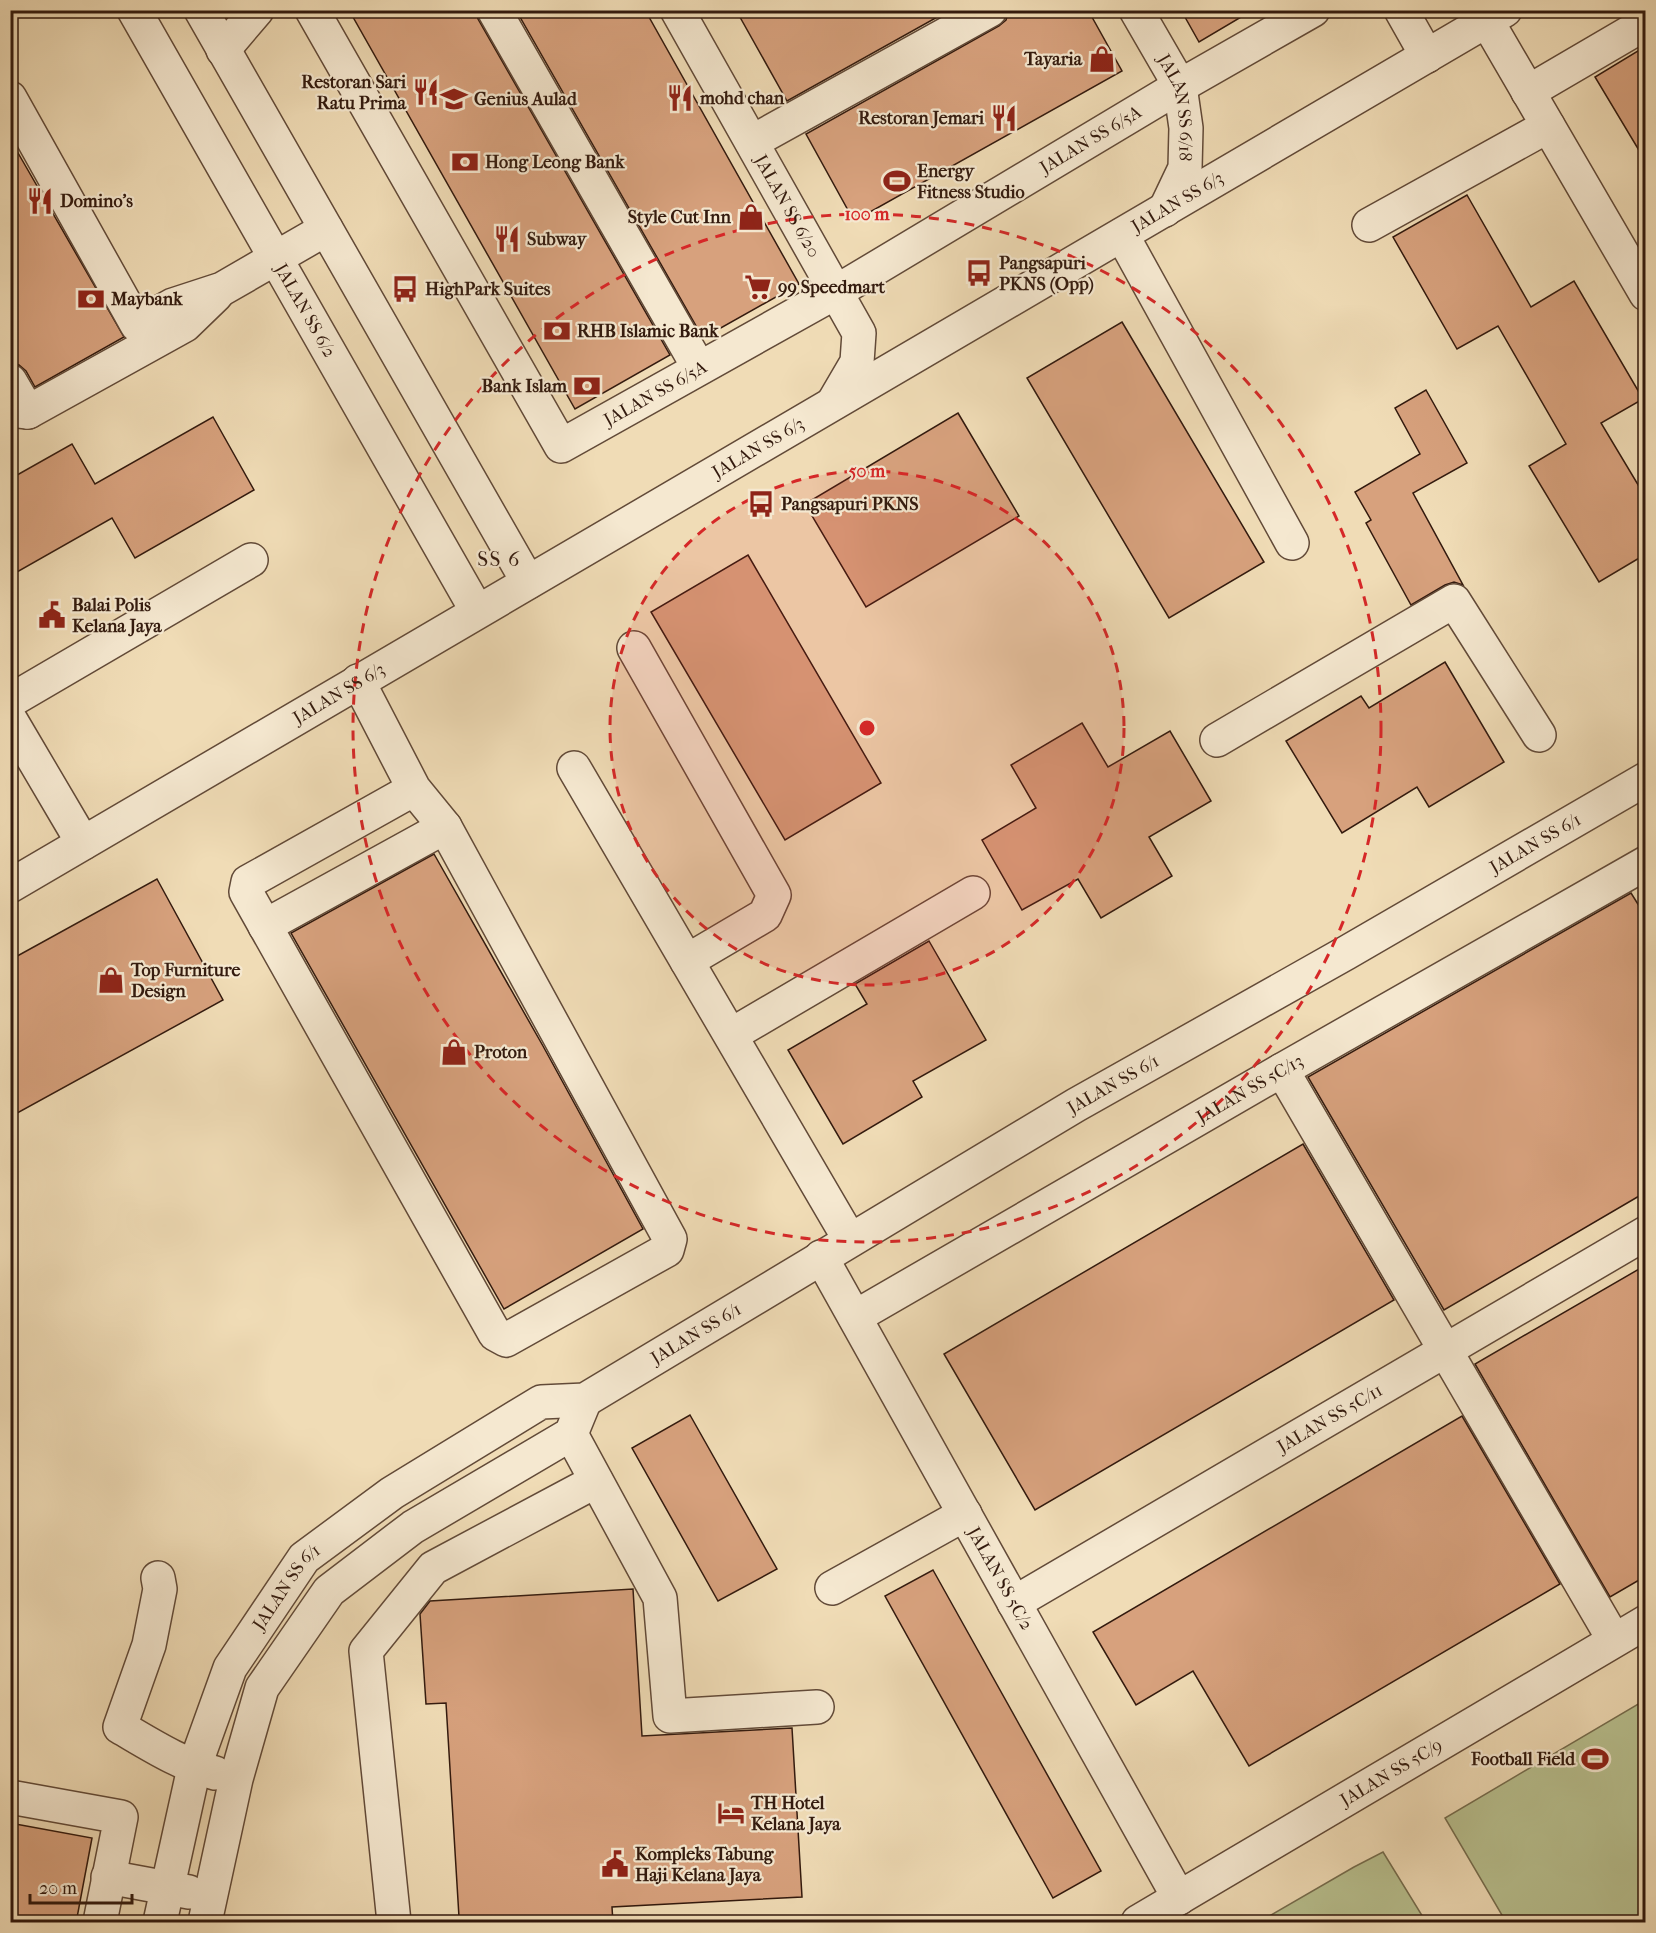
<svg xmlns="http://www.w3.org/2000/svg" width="1656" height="1933" font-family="'IM FELL French Canon',serif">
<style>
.green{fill:#b8c08f;stroke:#766d4e;stroke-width:1.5}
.building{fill:#d7a17d;stroke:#331a0e;stroke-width:1.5}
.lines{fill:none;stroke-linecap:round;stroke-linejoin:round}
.minor-casing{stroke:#624a38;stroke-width:36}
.minor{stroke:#f5e8d0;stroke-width:33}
.ring{fill:none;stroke:#d62828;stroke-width:3;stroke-dasharray:10 8}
.labels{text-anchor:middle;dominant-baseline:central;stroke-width:4.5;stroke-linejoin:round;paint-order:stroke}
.poi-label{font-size:18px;font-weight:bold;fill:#331a0e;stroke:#f5e8d0;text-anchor:start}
.street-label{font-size:18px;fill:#331a0e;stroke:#f5e8d0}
.quarter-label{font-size:21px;letter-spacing:1.5px;fill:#331a0e;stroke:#f5e8d0}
.centre{fill:#d62828;stroke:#f5e8d0;stroke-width:3}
.ring-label{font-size:18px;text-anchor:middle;font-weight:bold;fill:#d62828;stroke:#f5e8d0;stroke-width:4.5;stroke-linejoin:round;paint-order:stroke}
</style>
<rect width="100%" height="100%" fill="#f0dcb6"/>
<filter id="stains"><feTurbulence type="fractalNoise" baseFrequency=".00333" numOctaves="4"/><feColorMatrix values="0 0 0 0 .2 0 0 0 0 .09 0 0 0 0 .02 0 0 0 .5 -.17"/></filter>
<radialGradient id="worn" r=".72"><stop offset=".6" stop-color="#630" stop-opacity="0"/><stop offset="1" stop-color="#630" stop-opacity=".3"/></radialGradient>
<g class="green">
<polygon points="1645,1700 1645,1922 1506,1922 1445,1818"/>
<polygon points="1383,1852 1426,1922 1259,1922 1354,1867"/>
</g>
<g class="building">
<polygon points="349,10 475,10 478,19 670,355 575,409"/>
<polygon points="516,10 645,10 799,284 703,338"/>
<polygon points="736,10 950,10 787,101"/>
<polygon points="1009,10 1088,10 1122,71 854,221 806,134 999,26 1006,20"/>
<polygon points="1181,10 1253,10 1199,42"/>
<polygon points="1646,46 1646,162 1595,77"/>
<polygon points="10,139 124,337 35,387 26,371 19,365 10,362"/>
<polygon points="1467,195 1531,307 1574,281 1643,399 1601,423 1646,498 1646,554 1599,582 1529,466 1566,444 1498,326 1457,349 1393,237"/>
<polygon points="1122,322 1264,562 1169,618 1027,378"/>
<polygon points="1426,390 1467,463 1413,493 1463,585 1454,582 1445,585 1411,605 1366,523 1371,520 1355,492 1420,454 1395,408"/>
<polygon points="958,413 1019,516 866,607 805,504"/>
<polygon points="213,417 254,490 135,558 112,518 10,576 10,479 72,444 95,484"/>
<polygon points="748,555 881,783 785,840 651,612"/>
<polygon points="1445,662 1504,762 1429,807 1417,787 1342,833 1286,741 1361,696 1369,708"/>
<polygon points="1082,723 1108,767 1170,731 1211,801 1149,837 1172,876 1101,918 1078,879 1022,910 982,840 1036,808 1011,765"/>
<polygon points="434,854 543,1046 643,1229 504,1309 291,933"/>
<polygon points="157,879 223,1000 10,1117 10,960"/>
<polygon points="1631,893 1646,917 1646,1192 1444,1310 1308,1077"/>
<polygon points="929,941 986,1040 913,1081 922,1097 843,1144 788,1050 867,1004 855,984"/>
<polygon points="1303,1144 1394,1300 1035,1510 944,1354"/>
<polygon points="1646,1265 1646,1576 1610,1597 1475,1364"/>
<polygon points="690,1415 777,1569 718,1601 632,1448"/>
<polygon points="1462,1416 1560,1584 1249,1766 1193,1671 1136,1705 1093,1632"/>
<polygon points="933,1570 1101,1871 1053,1898 885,1596"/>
<polygon points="633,1589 642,1736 792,1728 802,1897 612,1907 613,1923 470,1923 470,1917 459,1917 446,1703 426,1704 420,1614 430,1601"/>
<polygon points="10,1823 92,1838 76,1923 10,1923"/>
</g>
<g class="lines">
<defs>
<g id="minor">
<path id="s1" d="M134,10l343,601"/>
<polyline points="201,10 528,582"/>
<path id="s2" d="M312,10l249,436 275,-154 344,-206 133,-76"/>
<polyline points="494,10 699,368"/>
<path id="s3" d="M677,10l182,323 -2,29 -24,41"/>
<path id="s4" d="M1136,10l44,76 6,42 -1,40 -20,42"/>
<polyline points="1401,10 1427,56"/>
<polyline points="1487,21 1646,294"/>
<polyline points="223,50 257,10"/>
<polyline points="1528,92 1646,23"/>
<polyline points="10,98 137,325 173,305 222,289 326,229"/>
<polyline points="752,142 990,10"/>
<polyline points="1369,225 1548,126"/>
<polyline points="1122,235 1292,543"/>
<polyline points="10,381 28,412"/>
<polyline points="10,410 28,412 185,325 216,295"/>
<polyline points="634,648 774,895 765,915 687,961"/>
<polyline points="358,681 414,789 445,827 670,1239 667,1250 506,1340 495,1334 246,892 248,882 414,789"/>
<polyline points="10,701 251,560"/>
<polyline points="10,719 83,843"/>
<polyline points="1217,740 1454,601 1539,735"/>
<polyline points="574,768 850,1240"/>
<path id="s5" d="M10,886l1495,-876"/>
<polyline points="265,926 445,827"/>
<polyline points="731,1035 973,893"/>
<polyline points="1282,1070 1614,1640"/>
<path id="s6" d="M821,1257l358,641"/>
<path id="s7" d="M855,1317l427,-247 364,-207"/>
<polyline points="571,1434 660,1598 670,1716 817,1707"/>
<path d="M158,1578l2,11 -11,56 -29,82c31,18 60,37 95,46"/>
<polyline points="832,1588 965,1514"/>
<path id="s8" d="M1014,1603l632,-370"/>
<polyline points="10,1797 121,1817 100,1922"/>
<polyline points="108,1877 189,1892"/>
<path id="s9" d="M160,1922l34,-154 36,-100 74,-110 88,-65 149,-91 44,-2 491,-295 270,-152 300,-174"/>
<polyline points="205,1922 236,1779 262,1688 329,1591 413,1527 571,1434 585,1400"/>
<polyline points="394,1922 366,1651 433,1568 596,1481"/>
<path id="s10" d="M1138,1922l508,-300"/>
</g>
</defs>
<use href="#minor" class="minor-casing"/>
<use href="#minor" class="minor"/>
</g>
<circle cx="867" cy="728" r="257" fill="#d62828" fill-opacity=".12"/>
<g class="ring">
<circle cx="867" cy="728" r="257"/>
<circle cx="867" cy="728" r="514"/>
</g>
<defs>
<symbol id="shop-bare" viewBox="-9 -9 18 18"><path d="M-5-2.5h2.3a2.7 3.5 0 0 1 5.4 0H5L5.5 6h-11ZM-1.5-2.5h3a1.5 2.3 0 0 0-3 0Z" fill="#8f2418" stroke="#f5e8d0" stroke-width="2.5" paint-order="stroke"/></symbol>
<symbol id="restaurant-bare" viewBox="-9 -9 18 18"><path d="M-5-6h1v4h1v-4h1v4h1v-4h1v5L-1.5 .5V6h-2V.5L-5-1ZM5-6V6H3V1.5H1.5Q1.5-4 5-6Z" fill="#8f2418" stroke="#f5e8d0" stroke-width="2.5" paint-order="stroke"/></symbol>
<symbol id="school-bare" viewBox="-9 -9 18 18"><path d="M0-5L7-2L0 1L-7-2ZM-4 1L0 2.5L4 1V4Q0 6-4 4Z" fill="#8f2418" stroke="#f5e8d0" stroke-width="2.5" paint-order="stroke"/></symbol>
<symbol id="bank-bare" viewBox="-9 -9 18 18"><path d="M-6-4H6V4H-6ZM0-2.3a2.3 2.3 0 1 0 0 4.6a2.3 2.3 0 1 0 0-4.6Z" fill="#8f2418" stroke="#f5e8d0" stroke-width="2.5" paint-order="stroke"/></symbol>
<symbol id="stadium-bare" viewBox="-9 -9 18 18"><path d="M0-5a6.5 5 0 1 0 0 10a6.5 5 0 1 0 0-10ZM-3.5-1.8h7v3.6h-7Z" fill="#8f2418" stroke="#f5e8d0" stroke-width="2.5" paint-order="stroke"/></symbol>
<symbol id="bus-bare" viewBox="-9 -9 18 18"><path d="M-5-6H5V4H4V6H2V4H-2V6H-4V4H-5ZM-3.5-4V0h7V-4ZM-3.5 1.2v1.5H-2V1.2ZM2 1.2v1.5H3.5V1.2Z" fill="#8f2418" stroke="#f5e8d0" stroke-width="2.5" paint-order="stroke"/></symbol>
<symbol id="supermarket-bare" viewBox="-9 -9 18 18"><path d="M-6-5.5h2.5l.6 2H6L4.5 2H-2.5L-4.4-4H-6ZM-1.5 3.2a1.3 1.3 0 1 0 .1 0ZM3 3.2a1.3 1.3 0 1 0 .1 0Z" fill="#8f2418" stroke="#f5e8d0" stroke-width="2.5" paint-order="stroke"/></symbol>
<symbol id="civic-bare" viewBox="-9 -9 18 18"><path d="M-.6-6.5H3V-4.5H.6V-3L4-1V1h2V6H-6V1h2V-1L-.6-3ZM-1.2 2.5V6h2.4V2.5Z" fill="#8f2418" stroke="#f5e8d0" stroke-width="2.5" paint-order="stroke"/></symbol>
<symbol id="hotel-bare" viewBox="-9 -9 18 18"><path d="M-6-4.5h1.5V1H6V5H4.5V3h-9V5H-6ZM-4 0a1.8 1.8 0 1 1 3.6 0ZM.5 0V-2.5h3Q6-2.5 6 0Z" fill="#8f2418" stroke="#f5e8d0" stroke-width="2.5" paint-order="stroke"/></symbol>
</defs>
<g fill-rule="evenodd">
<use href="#shop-bare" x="1083" y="40" width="38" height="38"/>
<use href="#restaurant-bare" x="407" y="73" width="38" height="38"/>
<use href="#restaurant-bare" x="661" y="79" width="38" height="38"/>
<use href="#school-bare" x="435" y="80" width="38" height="38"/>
<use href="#restaurant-bare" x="985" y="99" width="38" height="38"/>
<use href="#bank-bare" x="446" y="143" width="38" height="38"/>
<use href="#stadium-bare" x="878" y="162" width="38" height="38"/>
<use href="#restaurant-bare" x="21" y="182" width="38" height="38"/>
<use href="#shop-bare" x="732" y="198" width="38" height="38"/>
<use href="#restaurant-bare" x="488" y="220" width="38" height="38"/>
<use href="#bus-bare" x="960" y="254" width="38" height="38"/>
<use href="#supermarket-bare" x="739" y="268" width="38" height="38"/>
<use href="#bus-bare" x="386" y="270" width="38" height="38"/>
<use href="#bank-bare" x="72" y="280" width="38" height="38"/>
<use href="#bank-bare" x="538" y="312" width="38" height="38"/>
<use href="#bank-bare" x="568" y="367" width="38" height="38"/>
<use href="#bus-bare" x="742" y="485" width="38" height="38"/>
<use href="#civic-bare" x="33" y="596" width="38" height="38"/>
<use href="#shop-bare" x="92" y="961" width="38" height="38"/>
<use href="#shop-bare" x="435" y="1033" width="38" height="38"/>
<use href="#stadium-bare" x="1576" y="1740" width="38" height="38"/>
<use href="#hotel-bare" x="712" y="1794" width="38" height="38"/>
<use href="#civic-bare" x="596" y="1845" width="38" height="38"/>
</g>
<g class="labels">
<g class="poi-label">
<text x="1082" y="59" text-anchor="end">Tayaria</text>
<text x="406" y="82" text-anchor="end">Restoran Sari<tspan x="406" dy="21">Ratu Prima</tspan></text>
<text x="700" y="98">mohd chan</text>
<text x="474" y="99">Genius Aulad</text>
<text x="984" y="118" text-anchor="end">Restoran Jemari</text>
<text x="485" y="162">Hong Leong Bank</text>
<text x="917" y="171">Energy<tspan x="917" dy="21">Fitness Studio</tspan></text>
<text x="60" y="201">Domino's</text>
<text x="731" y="217" text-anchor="end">Style Cut Inn</text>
<text x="527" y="239">Subway</text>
<text x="999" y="263">Pangsapuri<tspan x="999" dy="21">PKNS (Opp)</tspan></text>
<text x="778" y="287">99 Speedmart</text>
<text x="425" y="289">HighPark Suites</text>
<text x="111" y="299">Maybank</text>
<text x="577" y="331">RHB Islamic Bank</text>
<text x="567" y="386" text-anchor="end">Bank Islam</text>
<text x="781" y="504">Pangsapuri PKNS</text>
<text x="72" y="605">Balai Polis<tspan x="72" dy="21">Kelana Jaya</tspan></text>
<text x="131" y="970">Top Furniture<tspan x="131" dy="21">Design</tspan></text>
<text x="474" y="1052">Proton</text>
<text x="1575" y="1759" text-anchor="end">Football Field</text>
<text x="751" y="1803">TH Hotel<tspan x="751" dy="21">Kelana Jaya</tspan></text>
<text x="635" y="1854">Kompleks Tabung<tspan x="635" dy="21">Haji Kelana Jaya</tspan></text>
</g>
<g class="street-label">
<text stroke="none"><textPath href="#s4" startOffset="108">JALAN SS 6/18</textPath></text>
<text stroke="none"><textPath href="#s2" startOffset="1114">JALAN SS 6/5A</textPath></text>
<text stroke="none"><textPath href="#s5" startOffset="1353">JALAN SS 6/3</textPath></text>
<text stroke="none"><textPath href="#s3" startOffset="225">JALAN SS 6/20</textPath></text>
<text stroke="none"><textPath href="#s1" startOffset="346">JALAN SS 6/2</textPath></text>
<text stroke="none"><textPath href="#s2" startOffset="610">JALAN SS 6/5A</textPath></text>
<text stroke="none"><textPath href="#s5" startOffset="867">JALAN SS 6/3</textPath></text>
<text stroke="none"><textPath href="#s5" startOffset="381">JALAN SS 6/3</textPath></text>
<text stroke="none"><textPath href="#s9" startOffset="1826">JALAN SS 6/1</textPath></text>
<text stroke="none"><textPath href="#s9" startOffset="1340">JALAN SS 6/1</textPath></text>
<text stroke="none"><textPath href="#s7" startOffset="456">JALAN SS 5C/13</textPath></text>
<text stroke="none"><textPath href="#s9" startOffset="854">JALAN SS 6/1</textPath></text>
<text stroke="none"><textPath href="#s8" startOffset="366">JALAN SS 5C/11</textPath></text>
<text stroke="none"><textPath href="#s6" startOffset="368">JALAN SS 5C/2</textPath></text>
<text stroke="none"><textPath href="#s9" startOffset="363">JALAN SS 6/1</textPath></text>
<text stroke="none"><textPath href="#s10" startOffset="294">JALAN SS 5C/9</textPath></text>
</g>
<g class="quarter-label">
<text x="499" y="559">SS 6</text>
</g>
</g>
<circle cx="867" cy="728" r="9" class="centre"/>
<g class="ring-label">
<text x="867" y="220">100 m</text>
<text x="867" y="477">50 m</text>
</g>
<rect width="1656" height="1933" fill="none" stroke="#f0dcb6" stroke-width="36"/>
<rect x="12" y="12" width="1632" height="1909" fill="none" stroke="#331a0e" stroke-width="3"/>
<rect x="18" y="18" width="1620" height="1897" fill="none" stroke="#331a0e" stroke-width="1.5"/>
<path d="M30 1894v9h102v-9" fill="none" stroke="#331a0e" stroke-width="3"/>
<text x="39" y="1894" font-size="18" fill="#331a0e" stroke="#f5e8d0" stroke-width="4.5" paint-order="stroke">20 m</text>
<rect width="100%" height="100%" filter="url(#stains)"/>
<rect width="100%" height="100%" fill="url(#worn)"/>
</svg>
